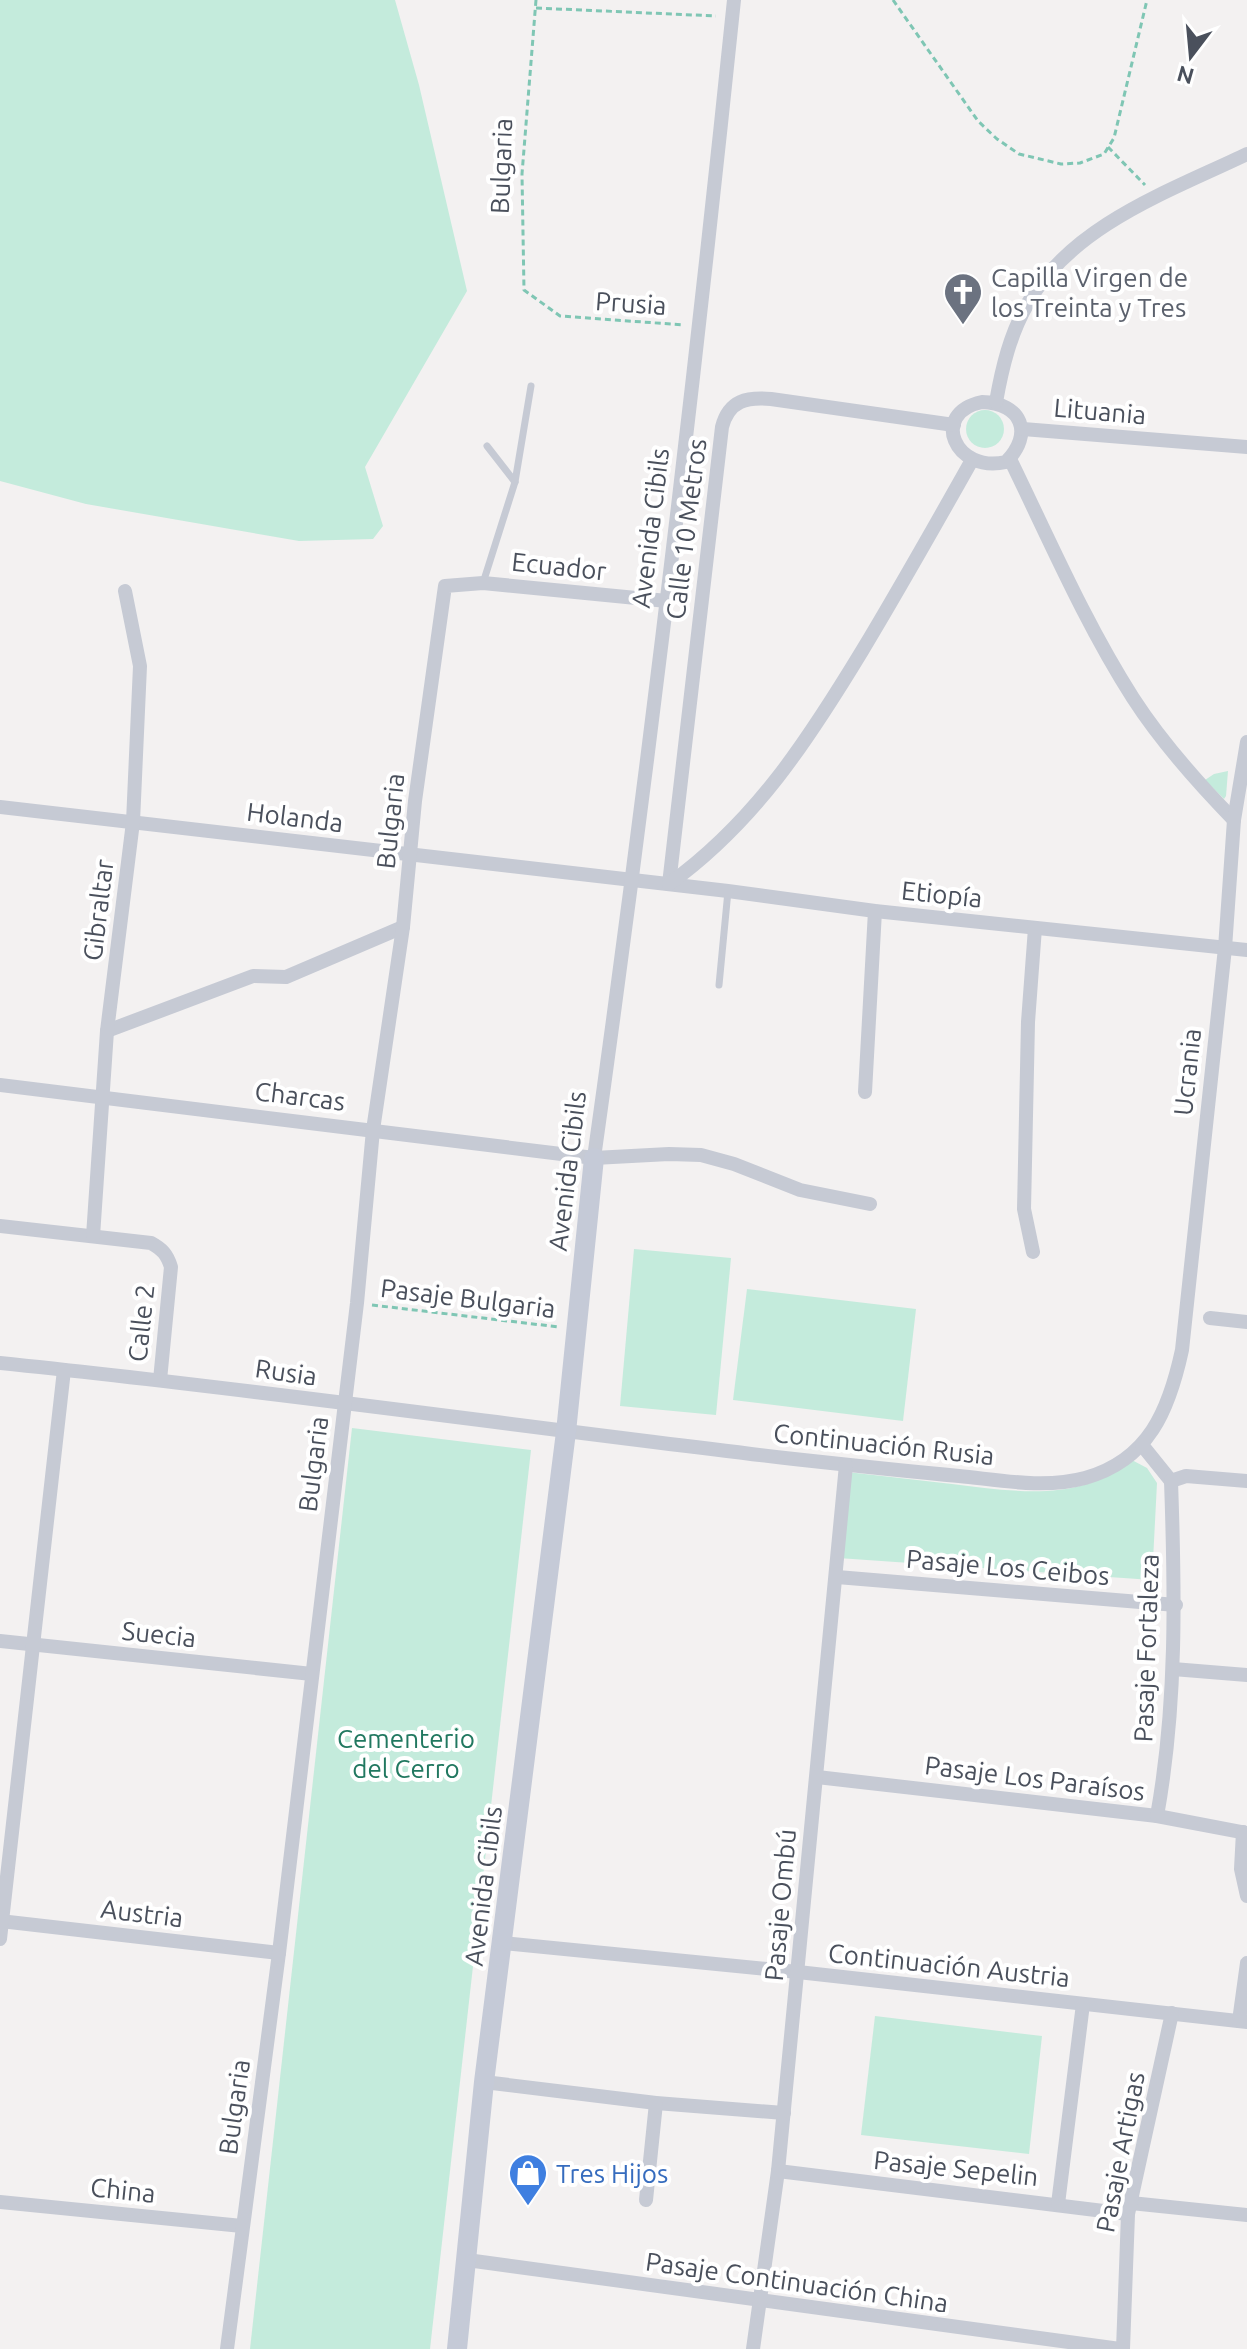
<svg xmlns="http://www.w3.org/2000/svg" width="1247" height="2349" font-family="Ubuntu,sans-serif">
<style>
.green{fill:#c4ebdc}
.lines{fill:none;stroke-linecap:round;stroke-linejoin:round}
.path{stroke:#7fc6b4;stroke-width:3;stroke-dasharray:6 4;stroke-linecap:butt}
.lane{stroke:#c6cad4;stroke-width:7}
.street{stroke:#c6cad4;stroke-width:14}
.secondary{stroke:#c5cad7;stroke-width:20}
.labels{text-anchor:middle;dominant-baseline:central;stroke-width:8;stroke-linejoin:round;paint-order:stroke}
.street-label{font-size:26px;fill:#4a505c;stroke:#fff}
.worship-label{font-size:26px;fill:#5b616d;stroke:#fff;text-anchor:start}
.park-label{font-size:26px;fill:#217860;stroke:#fff}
.shop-label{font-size:26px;fill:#366cbe;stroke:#fff;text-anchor:start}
</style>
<rect width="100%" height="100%" fill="#f3f1f1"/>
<g class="green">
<polygon points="0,0 395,0 419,85 467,291 365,467 383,526 373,539 299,541 86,504 0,481"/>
<circle cx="985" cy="429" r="19"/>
<polygon points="1228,771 1226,796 1224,799 1205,780 1214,774"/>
<polygon points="634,1249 731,1258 716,1415 620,1406"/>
<polygon points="747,1289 916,1309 903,1421 733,1400"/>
<polygon points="352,1428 531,1450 430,2349 250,2349"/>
<path d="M1130,1459l17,9 10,15 -5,97 -314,-22 9,-86c35,4 70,8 105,12 59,7 130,20 178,-25z"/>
<polygon points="875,2016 1042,2036 1029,2154 861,2135"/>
</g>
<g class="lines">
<g class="path">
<polyline points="536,0 522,174 524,290 560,316 684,325"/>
<polyline points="893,0 978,121 997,139 1019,154 1061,164 1080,163 1104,154 1114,138 1147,0"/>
<polyline points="536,8 716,16"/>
<polyline points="1108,147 1145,185"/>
<polyline points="372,1305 559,1327"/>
</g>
<g class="lane">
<polyline points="487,446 515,482"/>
<polyline points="483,583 515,482 531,386"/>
<polyline points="719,985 728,891"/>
</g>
<g class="street">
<path d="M982,402c40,1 52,32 24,60 -51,12 -77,-49 -24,-60z"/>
<path d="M996,402c6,-34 14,-68 32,-99 44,-78 142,-112 219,-149"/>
<polyline points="1023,429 1247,447"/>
<path d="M1010,459c39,80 75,164 123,239 29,45 64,84 101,122"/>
<polyline points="0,807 728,891 875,911 1247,950"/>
<path d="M669,884l53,-457c7,-27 25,-30 49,-28l183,26"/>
<path d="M669,884c86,-62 139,-144 193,-233 38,-63 74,-127 110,-191"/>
<polyline points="107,1031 253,976 286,977 403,927"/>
<polyline points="0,1085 594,1158 669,1154 701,1155 734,1164 800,1190 870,1204"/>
<polyline points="865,1092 875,911"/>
<path d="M594,1158c54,-385 100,-771 140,-1158"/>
<path d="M0,1226l151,17c11,6 16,11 20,24l-11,113"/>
<polyline points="93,1236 107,1031 133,822 140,666 125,591"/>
<polyline points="1033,1252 1024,1209 1028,1022 1035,928"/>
<polyline points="1210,1318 1247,1322"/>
<path d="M0,1363c265,27 529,65 794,96 55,6 110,12 165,17 41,4 85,13 126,2 64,-18 84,-68 97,-128l43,-402 9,-128 13,-78"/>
<polyline points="1142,1445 1171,1481"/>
<polyline points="1171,1481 1186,1476 1247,1481"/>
<polyline points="837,1577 1176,1605"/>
<polyline points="0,1641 312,1674"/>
<polyline points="1173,1669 1247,1675"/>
<polyline points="817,1777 1157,1816 1247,1833"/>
<path d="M1157,1816c20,-111 18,-223 14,-335"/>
<polyline points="1243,1832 1241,1869 1247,1896"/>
<polyline points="0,1921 279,1953"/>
<polyline points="0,1939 64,1370"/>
<polyline points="502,1943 798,1972 1247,2022"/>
<polyline points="1239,2021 1247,1963"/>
<polyline points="484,2082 656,2103 784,2113"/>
<polyline points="778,2171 1128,2214"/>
<polyline points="646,2200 656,2103"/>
<polyline points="0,2202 242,2226"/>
<polyline points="1131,2203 1247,2215"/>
<polyline points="1058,2204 1083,2004"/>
<polyline points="467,2260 1120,2349"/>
<polyline points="227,2349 279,1953 357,1303 373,1130 403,927 415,801 445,586 483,583 667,601"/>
<polyline points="753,2349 778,2171 846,1465"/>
<polyline points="1123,2349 1128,2214 1172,2013"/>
</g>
<polyline class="secondary" points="457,2349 484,2082 566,1432 594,1158"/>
</g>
<defs>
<symbol id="church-pin" viewBox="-11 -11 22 30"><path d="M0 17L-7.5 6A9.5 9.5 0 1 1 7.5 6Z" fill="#6b7280" stroke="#fff"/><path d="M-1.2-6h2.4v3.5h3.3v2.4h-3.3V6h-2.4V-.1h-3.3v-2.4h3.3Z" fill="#fff"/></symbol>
<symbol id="shop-pin" viewBox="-11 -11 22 30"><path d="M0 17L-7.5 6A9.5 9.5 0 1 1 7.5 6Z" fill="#3f7fe0" stroke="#fff"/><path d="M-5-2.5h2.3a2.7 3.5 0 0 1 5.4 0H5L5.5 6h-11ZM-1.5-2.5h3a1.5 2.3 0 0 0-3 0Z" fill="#fff"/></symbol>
</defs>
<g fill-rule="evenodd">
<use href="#church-pin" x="941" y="270" width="44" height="60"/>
<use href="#shop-pin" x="506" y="2151" width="44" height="60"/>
</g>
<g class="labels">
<g class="street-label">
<text transform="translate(501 166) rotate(-88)">Bulgaria</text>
<text transform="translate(631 303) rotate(4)">Prusia</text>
<text transform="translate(1100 411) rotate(5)">Lituania</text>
<text transform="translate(650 528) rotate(-83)">Avenida Cibils</text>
<text transform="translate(686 529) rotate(-83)">Calle 10 Metros</text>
<text transform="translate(559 566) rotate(6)">Ecuador</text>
<text transform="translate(295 817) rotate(7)">Holanda</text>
<text transform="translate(390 821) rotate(-84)">Bulgaria</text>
<text transform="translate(942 894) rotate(6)">Etiopía</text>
<text transform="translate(98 910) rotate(-83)">Gibraltar</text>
<text transform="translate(1187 1072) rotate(-84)">Ucrania</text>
<text transform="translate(300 1096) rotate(7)">Charcas</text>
<text transform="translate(567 1171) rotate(-83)">Avenida Cibils</text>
<text transform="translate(468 1298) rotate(7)">Pasaje Bulgaria</text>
<text transform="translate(141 1323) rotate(-84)">Calle 2</text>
<text transform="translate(286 1372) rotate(8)">Rusia</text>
<text transform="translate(884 1444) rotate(6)">Continuación Rusia</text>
<text transform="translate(313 1464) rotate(-83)">Bulgaria</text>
<text transform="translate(1008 1567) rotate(5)">Pasaje Los Ceibos</text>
<text transform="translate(159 1634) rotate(6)">Suecia</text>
<text transform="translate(1146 1648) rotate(-88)">Pasaje Fortaleza</text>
<text transform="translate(1035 1778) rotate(7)">Pasaje Los Paraísos</text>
<text transform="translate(483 1886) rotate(-83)">Avenida Cibils</text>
<text transform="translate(780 1905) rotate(-85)">Pasaje Ombú</text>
<text transform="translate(142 1913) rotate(7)">Austria</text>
<text transform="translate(949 1965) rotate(6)">Continuación Austria</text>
<text transform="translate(234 2107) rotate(-82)">Bulgaria</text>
<text transform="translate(1120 2152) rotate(-79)">Pasaje Artigas</text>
<text transform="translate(956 2168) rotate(6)">Pasaje Sepelin</text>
<text transform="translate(123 2190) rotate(6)">China</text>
<text transform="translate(797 2282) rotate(8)">Pasaje Continuación China</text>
</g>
<g class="worship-label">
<text x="991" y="277">Capilla Virgen de<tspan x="991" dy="30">los Treinta y Tres</tspan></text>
</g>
<g class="park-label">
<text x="406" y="1738">Cementerio<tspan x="406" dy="30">del Cerro</tspan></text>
</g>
<g class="shop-label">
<text x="556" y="2173">Tres Hijos</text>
</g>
</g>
<g transform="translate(1191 56) rotate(196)" stroke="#ffffff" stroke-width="6" paint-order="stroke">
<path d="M0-6L14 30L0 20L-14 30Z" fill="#4a505c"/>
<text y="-12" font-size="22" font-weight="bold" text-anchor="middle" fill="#4a505c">N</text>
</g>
</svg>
